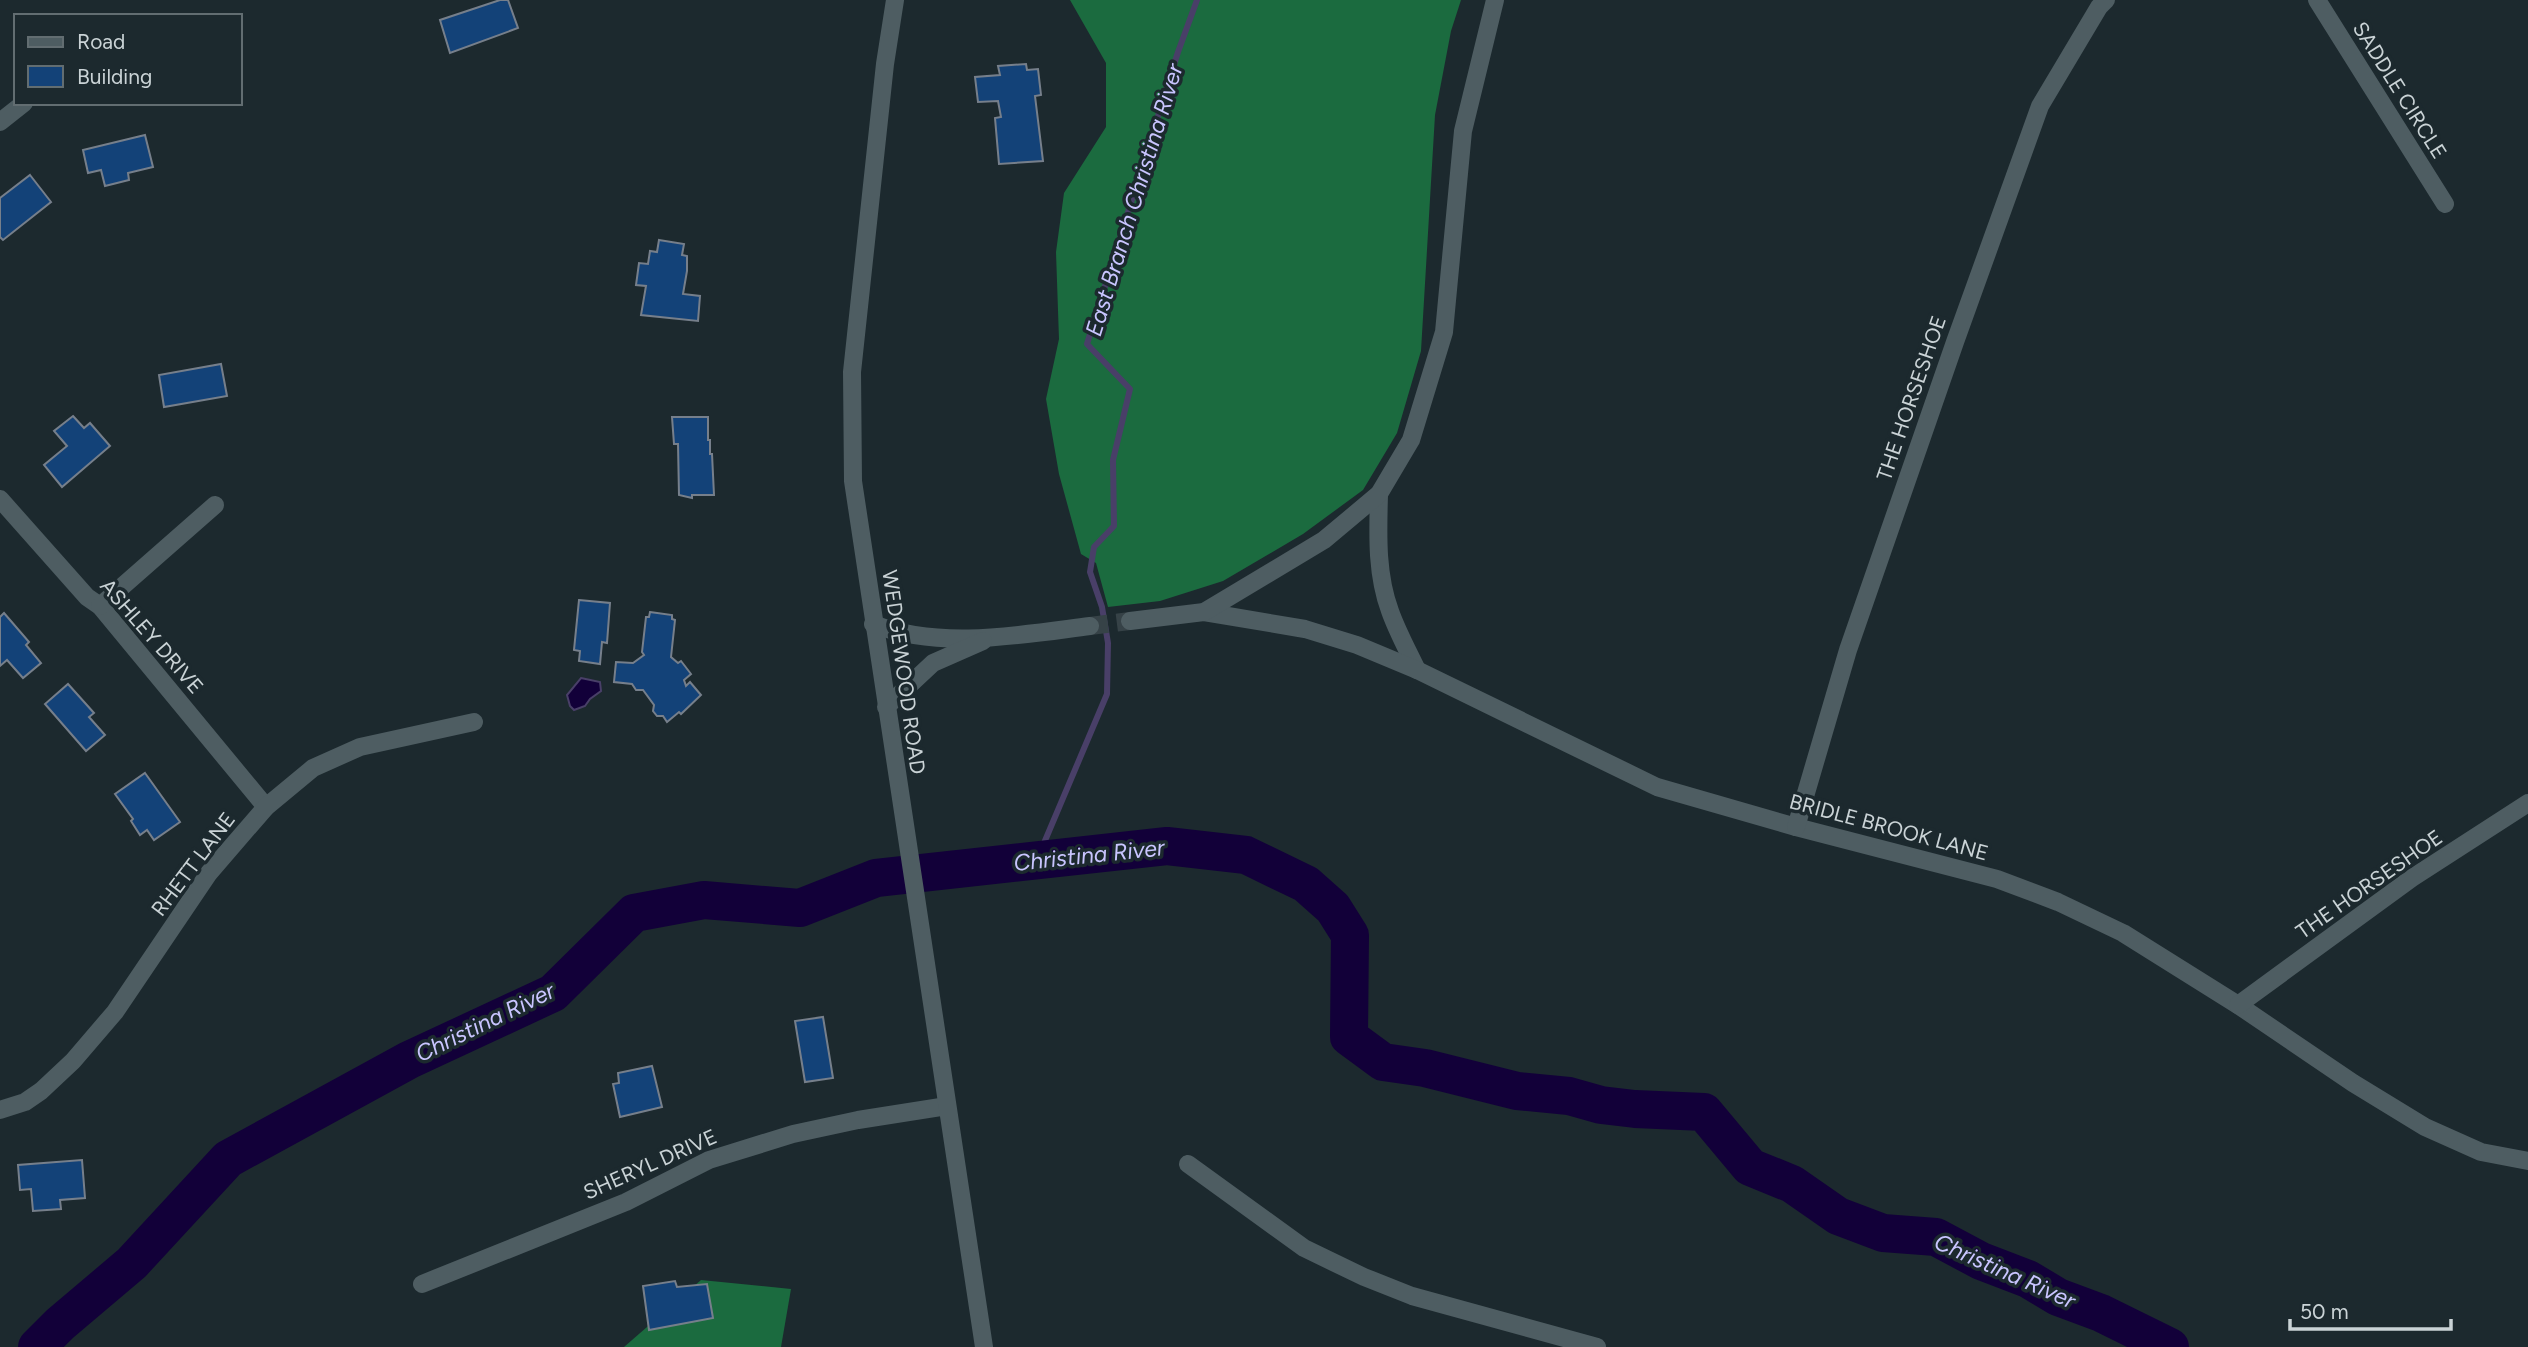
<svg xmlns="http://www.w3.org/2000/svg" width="2528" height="1347" font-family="Figtree,sans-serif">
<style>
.forest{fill:#1b6b3f}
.water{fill:#120039;stroke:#493f68;stroke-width:2}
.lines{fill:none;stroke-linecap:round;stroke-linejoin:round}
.stream{stroke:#493f68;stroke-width:6}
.river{stroke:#120039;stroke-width:38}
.building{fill:#134278;stroke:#767f8b;stroke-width:2}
.minor-tunnel{stroke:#364247;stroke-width:18;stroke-dasharray:18 9;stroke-linecap:butt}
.minor{stroke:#4e5d62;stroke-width:18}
.tertiary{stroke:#4e5d62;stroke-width:18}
.labels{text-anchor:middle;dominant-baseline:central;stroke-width:7;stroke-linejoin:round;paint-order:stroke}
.street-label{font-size:21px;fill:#cad3d6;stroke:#1c292e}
.water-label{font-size:23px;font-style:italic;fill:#c9c5ff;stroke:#1c292e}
</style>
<rect width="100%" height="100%" fill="#1c292e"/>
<g class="forest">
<polygon points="1070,0 1461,0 1451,31 1435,115 1421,351 1397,433 1363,490 1303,534 1223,581 1160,601 1108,607 1096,563 1081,554 1059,474 1046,399 1059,339 1056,252 1064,193 1106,127 1106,63"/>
<polygon points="701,1280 791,1289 781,1347 624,1347"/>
</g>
<polygon class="water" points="581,678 600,682 601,691 590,699 585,706 574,710 570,706 567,695"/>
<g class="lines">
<polyline class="stream" points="1036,862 1107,694 1108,643 1102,607 1090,572 1094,547 1114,526 1113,460 1130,389 1087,344 1178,52 1197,0"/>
<polyline class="river" points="37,1347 60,1324 132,1263 228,1159 409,1060 553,993 634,913 704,900 800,908 876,878 1167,846 1246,855 1306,884 1333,908 1350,935 1349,1037 1383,1062 1425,1068 1517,1091 1569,1096 1601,1105 1635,1109 1704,1112 1750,1167 1792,1184 1838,1216 1883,1233 1936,1237 1981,1261 2028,1279 2058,1297 2101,1313 2170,1347"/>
</g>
<g class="building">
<polygon points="500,0 508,0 518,28 450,53 440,20"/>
<polygon points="1026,64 1027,70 1038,69 1041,95 1035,96 1043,161 999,164 995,118 1001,117 998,101 978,102 975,77 1000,75 998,66"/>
<polygon points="145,135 153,167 128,173 129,180 105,186 101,170 88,173 83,150"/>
<polygon points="30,175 51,202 3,240 0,237 0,198"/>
<polygon points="659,240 684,244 682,255 687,256 687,271 683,294 700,296 698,321 641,315 646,286 636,285 639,263 648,264 650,251 657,252"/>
<polygon points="221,364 227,396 164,407 159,375"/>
<polygon points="73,416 84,428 90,423 110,446 62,487 44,465 67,446 54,431"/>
<polygon points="672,417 708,417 708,440 710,440 710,454 712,454 714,495 692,495 692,498 679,495 678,444 674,444"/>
<polygon points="579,600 610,603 607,643 602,642 600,664 579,661 580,651 574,650"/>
<polygon points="650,612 672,615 672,619 675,620 671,657 678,663 681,661 691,674 684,680 686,686 690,682 701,695 681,714 679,712 667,722 663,716 657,716 653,711 654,705 643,690 636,690 632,684 614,682 616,662 633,663 644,655 642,652 646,617 649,617"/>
<polygon points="4,613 29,642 26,645 41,663 23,678 7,660 0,666 0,617"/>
<polygon points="68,684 94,713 89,717 105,735 86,751 45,704"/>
<polygon points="145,773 180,822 154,840 147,830 140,835 131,821 133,819 115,794"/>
<polygon points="823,1017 833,1078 805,1082 795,1021"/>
<polygon points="652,1066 662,1107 620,1117 613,1084 619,1083 618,1073"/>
<polygon points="82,1160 85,1198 60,1200 61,1209 33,1211 31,1189 20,1190 18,1165"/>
<polygon points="675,1281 677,1287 707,1284 713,1318 649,1330 643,1286"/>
</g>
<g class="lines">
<polyline class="minor-tunnel" points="1090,626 1130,621"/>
<g class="minor">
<polyline points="2317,0 2445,204"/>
<polyline points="0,122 24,103"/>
<path d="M1379,494c-1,39 -3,79 11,117 7,20 18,40 27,59"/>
<polyline points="0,499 87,597 100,606 266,807"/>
<polyline points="100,606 215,505"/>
<polyline points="1204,612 1305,629 1357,645 1417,670 1657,787 1796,827 1997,879 2058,902 2123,933 2238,1005 2353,1083 2425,1127 2481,1152 2528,1161"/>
<polyline points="1130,621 1204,612 1324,540 1379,494 1411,440 1444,332 1463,131 1495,0"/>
<path d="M873,624c67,26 147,11 217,2"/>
<polyline points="886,707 933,663 983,641"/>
<polyline points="1796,827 1848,650 1955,342 2040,106 2099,7 2106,0"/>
<polyline points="2238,1005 2412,878 2528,803"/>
<polyline points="0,1110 25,1102 41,1091 73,1061 115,1012 209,873 266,807 313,768 360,747 474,722"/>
<polyline points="1188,1164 1304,1248 1364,1277 1412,1296 1597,1347"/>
<polyline points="422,1284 626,1202 709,1160 793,1134 858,1120 947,1106"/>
</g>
<polyline class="tertiary" points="895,0 885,64 852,372 853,481 984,1347"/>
</g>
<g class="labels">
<g class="street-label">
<text transform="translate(2400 90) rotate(58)">SADDLE CIRCLE</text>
<text transform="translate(1911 398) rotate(-71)">THE HORSESHOE</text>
<text transform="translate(152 636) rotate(49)">ASHLEY DRIVE</text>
<text transform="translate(904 672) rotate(82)">WEDGEWOOD ROAD</text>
<text transform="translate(1889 827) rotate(15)">BRIDLE BROOK LANE</text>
<text transform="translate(193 864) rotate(-53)">RHETT LANE</text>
<text transform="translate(2369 884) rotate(-35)">THE HORSESHOE</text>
<text transform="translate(650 1164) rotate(-24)">SHERYL DRIVE</text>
</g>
<g class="water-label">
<text transform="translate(1134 200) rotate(-73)">East Branch Christina River</text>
<text transform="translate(1089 855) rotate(-6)">Christina River</text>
<text transform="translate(485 1022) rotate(-26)">Christina River</text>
<text transform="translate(2005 1271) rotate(24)">Christina River</text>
</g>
</g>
<rect x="14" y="14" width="228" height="91" fill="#1c292e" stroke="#626d71" stroke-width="2"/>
<rect x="28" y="37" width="35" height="10" fill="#4e5d62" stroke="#626d71" stroke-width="2"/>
<text x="77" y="49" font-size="21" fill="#cad3d6">Road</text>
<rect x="28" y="66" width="35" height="21" fill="#134278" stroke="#626d71" stroke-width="2"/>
<text x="77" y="84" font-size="21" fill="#cad3d6">Building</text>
<path d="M2290 1319v10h161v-10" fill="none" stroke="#cad3d6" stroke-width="3.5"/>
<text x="2300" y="1319" font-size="21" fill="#cad3d6" stroke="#1c292e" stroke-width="5" paint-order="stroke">50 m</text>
</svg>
